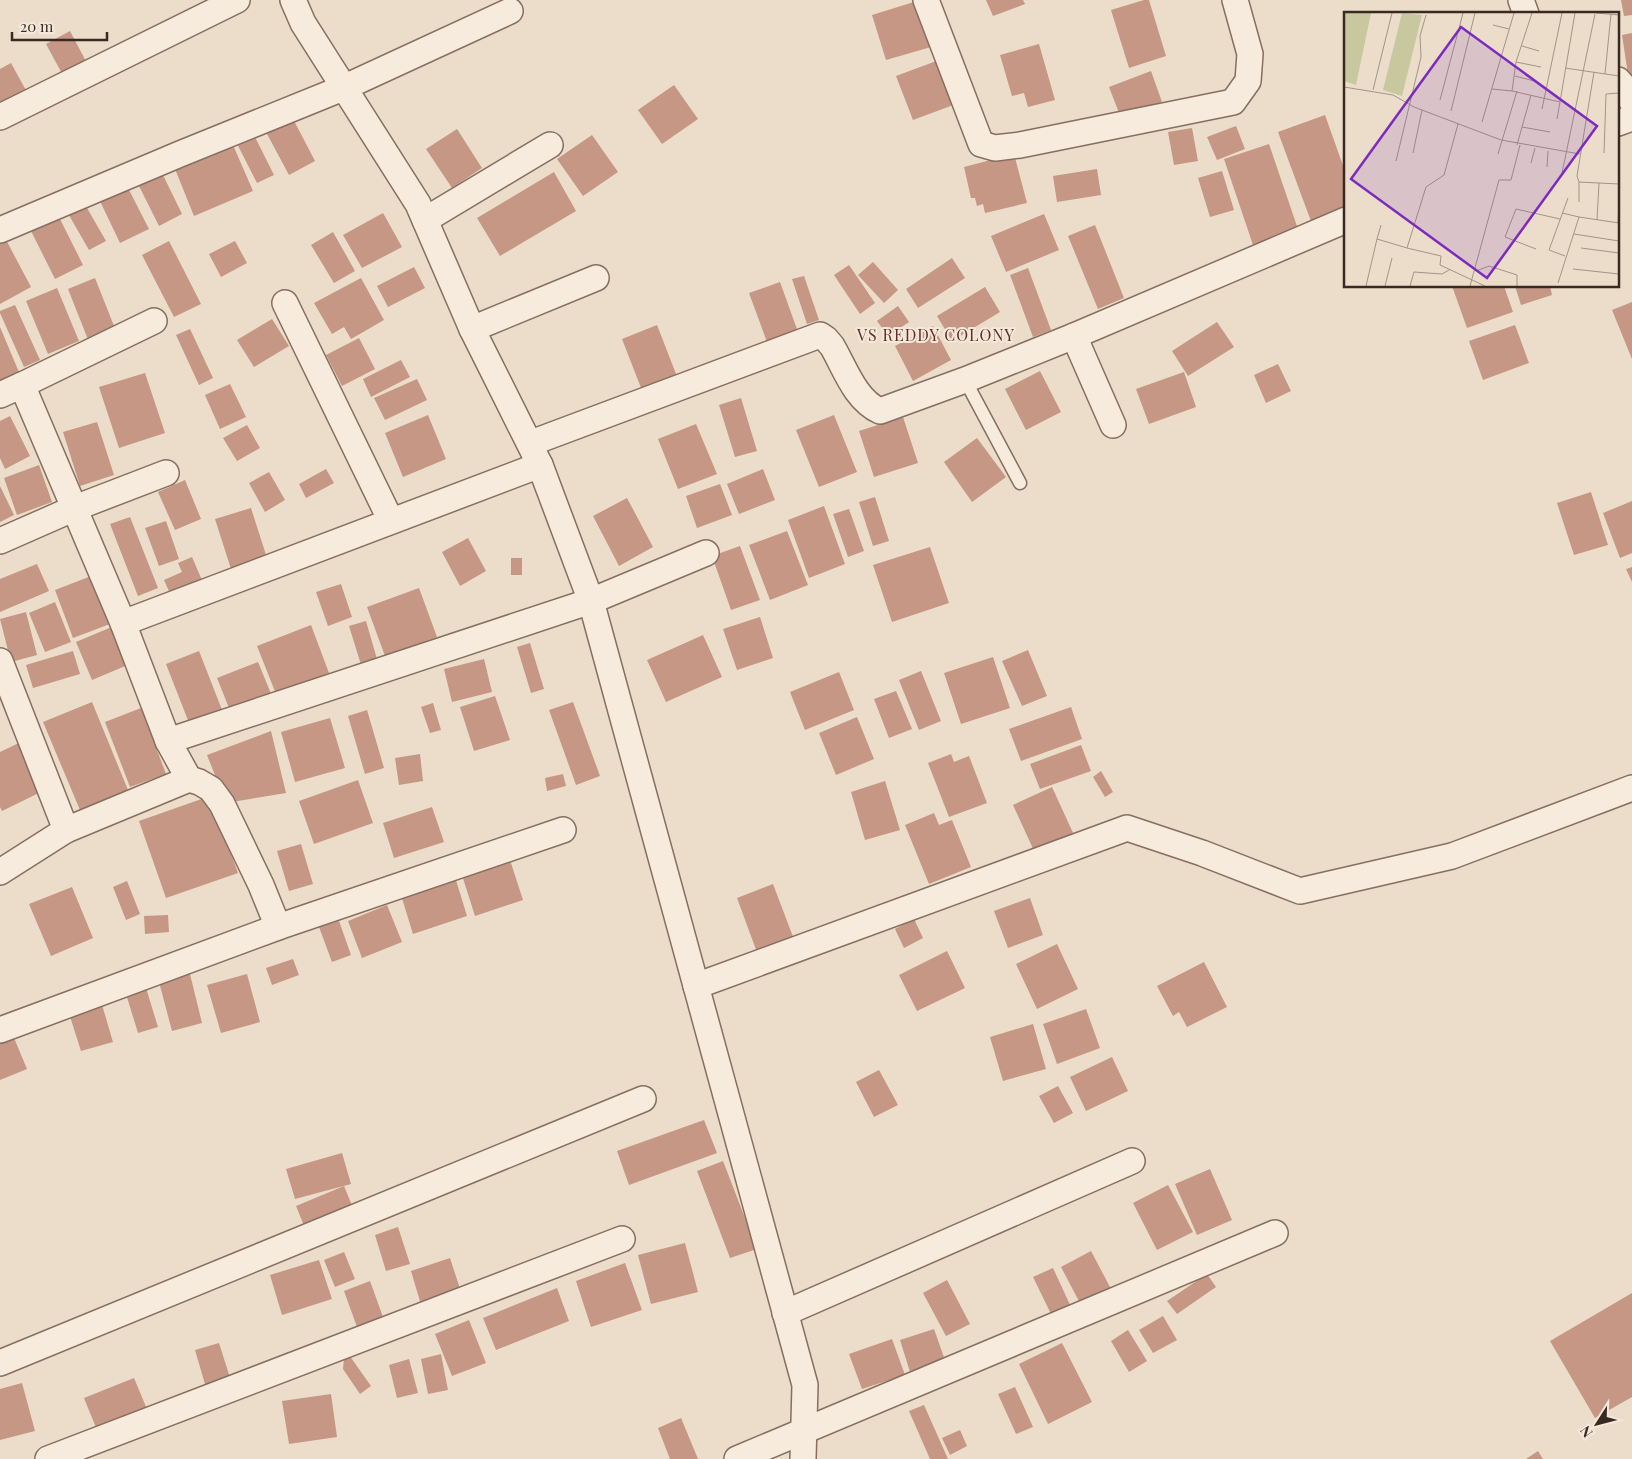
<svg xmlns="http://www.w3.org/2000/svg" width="1632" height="1459" font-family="'Playfair Display',serif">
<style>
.building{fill:#c59784}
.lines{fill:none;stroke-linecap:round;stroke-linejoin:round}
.lane-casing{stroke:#866f60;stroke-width:15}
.street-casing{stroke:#866f60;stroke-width:28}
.lane{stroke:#f6ebdd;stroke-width:12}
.street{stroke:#f6ebdd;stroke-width:25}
.labels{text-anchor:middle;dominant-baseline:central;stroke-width:4;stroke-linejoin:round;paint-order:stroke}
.neighbourhood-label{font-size:16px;letter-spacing:1px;fill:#612a26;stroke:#f3e8d9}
.inset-road{fill:none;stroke:#a39587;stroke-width:1}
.view{fill:#7b2cbf;fill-opacity:0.15;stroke:#7b2cbf;stroke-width:2.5}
.inset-edge{fill:none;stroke:#382a22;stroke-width:2.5}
</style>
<rect width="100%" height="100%" fill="#ebddca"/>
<g class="building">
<polygon points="986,0 1023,0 1025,4 993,16"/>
<polygon points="1144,0 1149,0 1166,56 1129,68 1111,10"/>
<polygon points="1621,0 1632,0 1632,15 1624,16"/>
<polygon points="917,1 931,47 886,60 872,15"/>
<polygon points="70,31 90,69 66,81 46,44"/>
<polygon points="1632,33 1632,80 1629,81 1622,35"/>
<polygon points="1039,44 1055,100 1028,107 1024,93 1012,96 1000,55"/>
<polygon points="939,60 956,104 913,120 896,76"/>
<polygon points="11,63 28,94 0,110 0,69"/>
<polygon points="1151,71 1162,102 1121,118 1109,87"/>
<polygon points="674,85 698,119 662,144 638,110"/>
<polygon points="1325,115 1346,174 1346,212 1312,224 1278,132"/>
<polygon points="292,117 315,161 289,175 266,132"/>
<polygon points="1236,126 1245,149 1217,160 1207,137"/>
<polygon points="250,127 274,175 257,183 233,136"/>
<polygon points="1192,128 1198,161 1174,165 1168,132"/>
<polygon points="457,129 482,168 452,188 426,149"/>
<polygon points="592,135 618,172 583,196 557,159"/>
<polygon points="1269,144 1300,235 1255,251 1224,159"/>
<polygon points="233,145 253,191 194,216 175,169"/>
<polygon points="1014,154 1027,203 985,213 983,204 977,206 975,198 971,198 964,167"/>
<polygon points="1097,169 1101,195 1057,202 1053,176"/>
<polygon points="1222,171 1234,210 1210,217 1198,178"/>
<polygon points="554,172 576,211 500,256 477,218"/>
<polygon points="162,173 182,214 159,226 138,184"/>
<polygon points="127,186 149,229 120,243 99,199"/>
<polygon points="83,201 106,241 89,250 66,210"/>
<polygon points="383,213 402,247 362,268 343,235"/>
<polygon points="1044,214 1059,250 1006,272 991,236"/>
<polygon points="58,215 83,265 55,279 30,229"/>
<polygon points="1095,225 1124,298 1098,309 1068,236"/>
<polygon points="333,232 355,271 334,283 311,245"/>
<polygon points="4,236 31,287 0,304 0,238"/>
<polygon points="169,241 201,304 174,317 142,255"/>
<polygon points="235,241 247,263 221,277 209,254"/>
<polygon points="952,258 965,278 918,308 906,289"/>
<polygon points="873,262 898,290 884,303 858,275"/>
<polygon points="849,265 875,303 860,314 834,275"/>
<polygon points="414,267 425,288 388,307 377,286"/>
<polygon points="1028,268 1051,330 1033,337 1010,275"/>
<polygon points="804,276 819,320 807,324 792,279"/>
<polygon points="95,278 116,331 89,342 68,289"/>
<polygon points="361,278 384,320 351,339 344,327 332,334 314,303"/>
<polygon points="780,282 798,332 767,342 749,293"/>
<polygon points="1452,286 1504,286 1513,312 1467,328"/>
<polygon points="1515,286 1550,286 1552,295 1521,305"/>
<polygon points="985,287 1000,312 952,341 937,316"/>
<polygon points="57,288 79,341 48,354 26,301"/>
<polygon points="1632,302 1632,359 1612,310"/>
<polygon points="15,305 40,360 24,367 0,313 0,311"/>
<polygon points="898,306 909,322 888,336 877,321"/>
<polygon points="272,319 289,346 254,367 237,340"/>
<polygon points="1217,322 1234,347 1188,376 1172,351"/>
<polygon points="657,325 678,379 643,393 622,339"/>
<polygon points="1515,325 1529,363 1483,380 1469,341"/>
<polygon points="933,326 951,360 913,381 895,346"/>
<polygon points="0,327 21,377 0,386"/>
<polygon points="190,329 213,378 199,385 176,335"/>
<polygon points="359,338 375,369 342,386 326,355"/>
<polygon points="401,360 410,377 371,397 363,379"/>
<polygon points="1278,364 1291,391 1266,403 1254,375"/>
<polygon points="1040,371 1061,412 1026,430 1005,389"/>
<polygon points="1184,372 1196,407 1149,424 1136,389"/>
<polygon points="145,373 165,433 119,448 99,387"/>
<polygon points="417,379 427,400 385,420 374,398"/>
<polygon points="230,384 246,417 220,429 205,395"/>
<polygon points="741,398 757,451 735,457 719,405"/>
<polygon points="428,415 446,459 403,477 385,433"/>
<polygon points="834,415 857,472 819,487 796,430"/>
<polygon points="10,416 30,456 5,469 0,458 0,421"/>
<polygon points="903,417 918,463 874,477 859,431"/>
<polygon points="97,422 114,475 80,486 63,432"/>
<polygon points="696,424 717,474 678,489 658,439"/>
<polygon points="247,425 260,448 237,461 223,438"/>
<polygon points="977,438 1006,477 972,502 944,462"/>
<polygon points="39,465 52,502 17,515 4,478"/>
<polygon points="326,469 334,483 306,498 299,484"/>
<polygon points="763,469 775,500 739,514 727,484"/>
<polygon points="269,472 285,500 265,512 249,483"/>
<polygon points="185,480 201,519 175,530 158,492"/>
<polygon points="720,484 732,515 697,528 686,496"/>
<polygon points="0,486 14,515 0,522"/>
<polygon points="1591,492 1608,545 1574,555 1557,503"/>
<polygon points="875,497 889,541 873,546 859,502"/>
<polygon points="627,498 653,547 619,566 593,516"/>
<polygon points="1632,501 1632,553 1620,558 1603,513"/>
<polygon points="824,506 845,564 809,578 788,520"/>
<polygon points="251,508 267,558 231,569 215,519"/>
<polygon points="849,509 864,551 848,557 833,514"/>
<polygon points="130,517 158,588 138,596 110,524"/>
<polygon points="166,521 179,559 159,566 145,528"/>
<polygon points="787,531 808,585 770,600 749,545"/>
<polygon points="468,538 486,571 460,586 442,552"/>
<polygon points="740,546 760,600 731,610 712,556"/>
<polygon points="930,547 949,603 892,622 873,565"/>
<polygon points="192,557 204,585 172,598 164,580 182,572 178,563"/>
<rect x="511" y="558" width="11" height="17"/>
<polygon points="37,564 49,591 0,612 0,579"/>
<polygon points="1632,567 1632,582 1626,569"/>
<polygon points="99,573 118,621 73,638 55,590"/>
<polygon points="341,584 352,617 328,626 316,592"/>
<polygon points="419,588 437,637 385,656 367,607"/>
<polygon points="55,602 71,642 45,652 29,613"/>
<polygon points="26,612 37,655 11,662 0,619"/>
<polygon points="760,617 773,658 737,670 723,629"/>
<polygon points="366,621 379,666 363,671 349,626"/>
<polygon points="311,625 329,673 276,694 257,646"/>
<polygon points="114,626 130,664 92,680 76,642"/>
<polygon points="703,635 722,677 666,702 647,660"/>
<polygon points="530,643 544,689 531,693 517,647"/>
<polygon points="1028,650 1047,696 1022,706 1002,661"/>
<polygon points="73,651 80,674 33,688 26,665"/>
<polygon points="199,651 224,715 191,728 166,664"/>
<polygon points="993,657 1010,708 961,724 944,673"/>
<polygon points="484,659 492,692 452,702 444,669"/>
<polygon points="258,662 272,696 231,713 217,678"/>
<polygon points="921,671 941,721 919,730 899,680"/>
<polygon points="839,672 854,710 805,730 790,692"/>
<polygon points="896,691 912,729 889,738 874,699"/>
<polygon points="495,696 510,740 474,751 460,707"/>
<polygon points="92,702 128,790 80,810 43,722"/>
<polygon points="573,702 600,776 576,785 549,710"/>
<polygon points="433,703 441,730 430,733 421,707"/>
<polygon points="1071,707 1082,739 1021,761 1009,729"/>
<polygon points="141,708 166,774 130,787 105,722"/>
<polygon points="367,710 384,768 365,774 348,716"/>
<polygon points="857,717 874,759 836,775 819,733"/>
<polygon points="330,718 345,768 295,782 281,732"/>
<polygon points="271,731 286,793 226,803 207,755"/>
<polygon points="23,741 45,790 2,811 0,807 0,752"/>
<polygon points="1081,745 1091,771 1040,789 1030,764"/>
<polygon points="420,754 423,781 399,785 395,758"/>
<polygon points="951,754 954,762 969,756 987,803 949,817 928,763"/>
<polygon points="1101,771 1113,792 1105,797 1093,777"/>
<polygon points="563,774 566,786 547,791 545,778"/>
<polygon points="358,780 373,823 314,844 299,801"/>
<polygon points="885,781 900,830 865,840 851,792"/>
<polygon points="1052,787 1074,835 1035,853 1013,805"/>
<polygon points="210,796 238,873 166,898 139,821"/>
<polygon points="432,807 444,842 394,858 383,823"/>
<polygon points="934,813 939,825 952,820 971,867 929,884 905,825"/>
<polygon points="301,844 313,884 289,891 277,851"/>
<polygon points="509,857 523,900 475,916 461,872"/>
<polygon points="455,877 467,916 413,934 401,895"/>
<polygon points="127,881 140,914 126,920 113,887"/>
<polygon points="773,884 795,942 758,955 737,898"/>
<polygon points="72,887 93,938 51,956 29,904"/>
<polygon points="1030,898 1043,935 1008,948 994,911"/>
<polygon points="387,905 402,942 362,958 348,921"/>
<polygon points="168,915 169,932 145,934 144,916"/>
<polygon points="914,919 923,938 904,948 895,929"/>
<polygon points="339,921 351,955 332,962 319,927"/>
<polygon points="1057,944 1078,989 1037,1009 1016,964"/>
<polygon points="947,951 965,988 917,1011 899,975"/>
<polygon points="293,959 299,975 272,985 266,968"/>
<polygon points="1204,962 1227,1007 1187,1027 1179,1012 1173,1016 1157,986"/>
<polygon points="189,970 202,1023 172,1031 158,978"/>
<polygon points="247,974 260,1022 221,1033 207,985"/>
<polygon points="146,988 158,1027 138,1033 126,994"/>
<polygon points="100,998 113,1042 81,1051 67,1007"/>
<polygon points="1086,1009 1100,1048 1057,1064 1043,1024"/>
<polygon points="1033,1024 1046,1069 1003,1081 990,1037"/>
<polygon points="14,1038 27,1069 0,1080 0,1044"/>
<polygon points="1112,1057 1128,1091 1086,1111 1070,1077"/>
<polygon points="879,1070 898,1105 874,1117 856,1082"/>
<polygon points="1058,1086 1073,1113 1054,1123 1039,1096"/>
<polygon points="704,1120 717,1153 629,1185 617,1151"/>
<polygon points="342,1153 351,1184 295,1199 286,1169"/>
<polygon points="723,1161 757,1249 730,1258 697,1171"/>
<polygon points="1210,1169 1232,1220 1197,1235 1175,1184"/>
<polygon points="1168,1185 1193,1232 1157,1250 1133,1203"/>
<polygon points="344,1186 353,1208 305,1228 296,1206"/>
<polygon points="398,1227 410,1264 386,1271 375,1235"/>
<polygon points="685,1243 698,1292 651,1304 638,1255"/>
<polygon points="1091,1251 1111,1289 1081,1305 1061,1267"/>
<polygon points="344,1252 355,1279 335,1287 324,1260"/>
<polygon points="450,1258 462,1295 422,1308 411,1271"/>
<polygon points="319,1260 332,1299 282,1315 270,1275"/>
<polygon points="625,1263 642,1310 591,1327 576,1281"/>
<polygon points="1053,1268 1071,1307 1052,1316 1033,1277"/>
<polygon points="1207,1274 1216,1287 1177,1314 1167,1301"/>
<polygon points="947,1280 970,1324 946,1336 923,1293"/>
<polygon points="370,1281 383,1317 357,1327 344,1291"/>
<polygon points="557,1288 569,1321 496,1350 483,1318"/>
<polygon points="1632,1293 1632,1397 1595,1418 1550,1341"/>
<polygon points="1163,1316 1177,1340 1153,1353 1139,1330"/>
<polygon points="469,1320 486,1363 452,1376 435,1334"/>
<polygon points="934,1329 946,1363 911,1375 900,1340"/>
<polygon points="1128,1330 1147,1361 1129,1372 1111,1341"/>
<polygon points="892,1339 905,1375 862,1389 849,1354"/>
<polygon points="219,1343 232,1384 207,1391 195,1350"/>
<polygon points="1062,1343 1092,1402 1048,1424 1019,1364"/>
<polygon points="441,1354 448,1390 428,1394 421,1359"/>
<polygon points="349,1355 371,1386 360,1394 343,1369 344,1359"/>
<polygon points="409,1359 418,1393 397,1398 389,1365"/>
<polygon points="134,1378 149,1414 99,1435 84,1398"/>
<polygon points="22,1383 35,1431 0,1440 0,1389"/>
<polygon points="1015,1387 1033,1427 1016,1434 998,1394"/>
<polygon points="331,1394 337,1437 289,1444 282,1401"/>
<polygon points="924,1405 948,1459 930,1459 909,1411"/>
<polygon points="681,1418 698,1459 670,1459 658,1428"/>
<polygon points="960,1430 967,1446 950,1455 942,1438"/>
<polygon points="1538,1451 1543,1459 1526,1459"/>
</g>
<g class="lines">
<defs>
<polyline id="lane" points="965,380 1020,483"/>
<g id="street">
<polyline points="293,0 303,23 418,204 472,329 540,465 591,601 805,1385 803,1459"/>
<polyline points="926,0 981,144 995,148 1020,145 1233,102 1248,81 1250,54 1235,0"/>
<polyline points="1521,0 1526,14"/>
<polyline points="1618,80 1626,89 1632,102"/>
<polyline points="0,117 237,0"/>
<polyline points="1618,123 1632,118"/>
<polyline points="425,220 550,145"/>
<polyline points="0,230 180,154 343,88 510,11"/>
<polyline points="285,303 391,521"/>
<polyline points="472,329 596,278"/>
<polyline points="1074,336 1113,425"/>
<polyline points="22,385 154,321"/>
<polyline points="0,395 22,385 123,623 168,741 189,779 66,830 0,872"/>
<path d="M531,443l289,-108 6,4 6,7c13,22 23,54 48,65l85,-31 109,-44 272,-116"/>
<polyline points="0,541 75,508 166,473"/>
<polyline points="123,623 540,465"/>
<polyline points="0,661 66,830"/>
<polyline points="168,741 591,601 706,553"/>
<polyline points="189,779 199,782 211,789 222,804 261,885 278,927"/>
<polyline points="696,986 1127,828 1202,853 1300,891 1452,856 1632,788"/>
<polyline points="0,1030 278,927 563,830"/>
<polyline points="785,1313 1132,1161"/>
<polyline points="0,1363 643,1099"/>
<polyline points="48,1459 622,1239"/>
<polyline points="737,1459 1275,1233"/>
</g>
</defs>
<use href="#lane" class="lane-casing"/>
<use href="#street" class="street-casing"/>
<use href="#lane" class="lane"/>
<use href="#street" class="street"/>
</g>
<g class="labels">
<g class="neighbourhood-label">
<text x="936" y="334">VS REDDY COLONY</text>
</g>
</g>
<g transform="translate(1344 12)">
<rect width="275" height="275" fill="#ebddca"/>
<path d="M0,1h27l-15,72 -12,-4zM58,1l20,2 -20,81 -19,-6z" fill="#c8c89f"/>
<path class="inset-road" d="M188,1l-16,49 -4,29 48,11 15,-89M252,1l23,2M149,13l16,4M178,34l17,5M172,50l25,5M221,56l54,8M250,60l-17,104 2,6 20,1M261,62l6,-60M171,64l23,6M0,75l49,8 21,12 87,33 79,14M148,77l20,2M29,78l19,-77M96,88l23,-87M198,97l20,-96M107,99l24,-98M213,107l3,-17M138,110l32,-109M114,112l-14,51 -18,12 -19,61 34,8 -1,9 45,21M178,115l28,5M173,133l14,-50M69,141l9,-43M260,141l2,-59 13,-1M154,142l19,-63M52,149l25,-104 -1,-21 6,-21M187,151l4,-15M203,155l1,-16M218,161l33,-159M235,190v-20M218,201l17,4M253,208l2,-37 20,1M274,211l1,-20M37,213l-4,14 30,9M230,222l45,7M237,236l38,5M192,237l-31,-12 11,-28 44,10M221,244l-16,-6 19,-52M229,257l46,5M132,259l13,-5 28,9v11M214,271l21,-66 40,6M22,274l11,-47M41,274l7,-28M66,274l4,-14 28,2 7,-4M126,274l29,-106h12l9,-35"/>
<path class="view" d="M117,15l136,99 -110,152 -136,-99z"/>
<rect width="275" height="275" class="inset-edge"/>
</g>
<g transform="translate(1597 1424) rotate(234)" stroke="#f3e8d9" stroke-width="4" paint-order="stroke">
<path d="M0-4L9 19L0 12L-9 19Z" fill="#382a22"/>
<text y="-8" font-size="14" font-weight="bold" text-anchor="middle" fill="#382a22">N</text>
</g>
<path d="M12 32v8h95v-8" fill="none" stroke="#382a22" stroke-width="2.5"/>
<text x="20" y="32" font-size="15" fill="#382a22" stroke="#f3e8d9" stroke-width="4" paint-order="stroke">20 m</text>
</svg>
